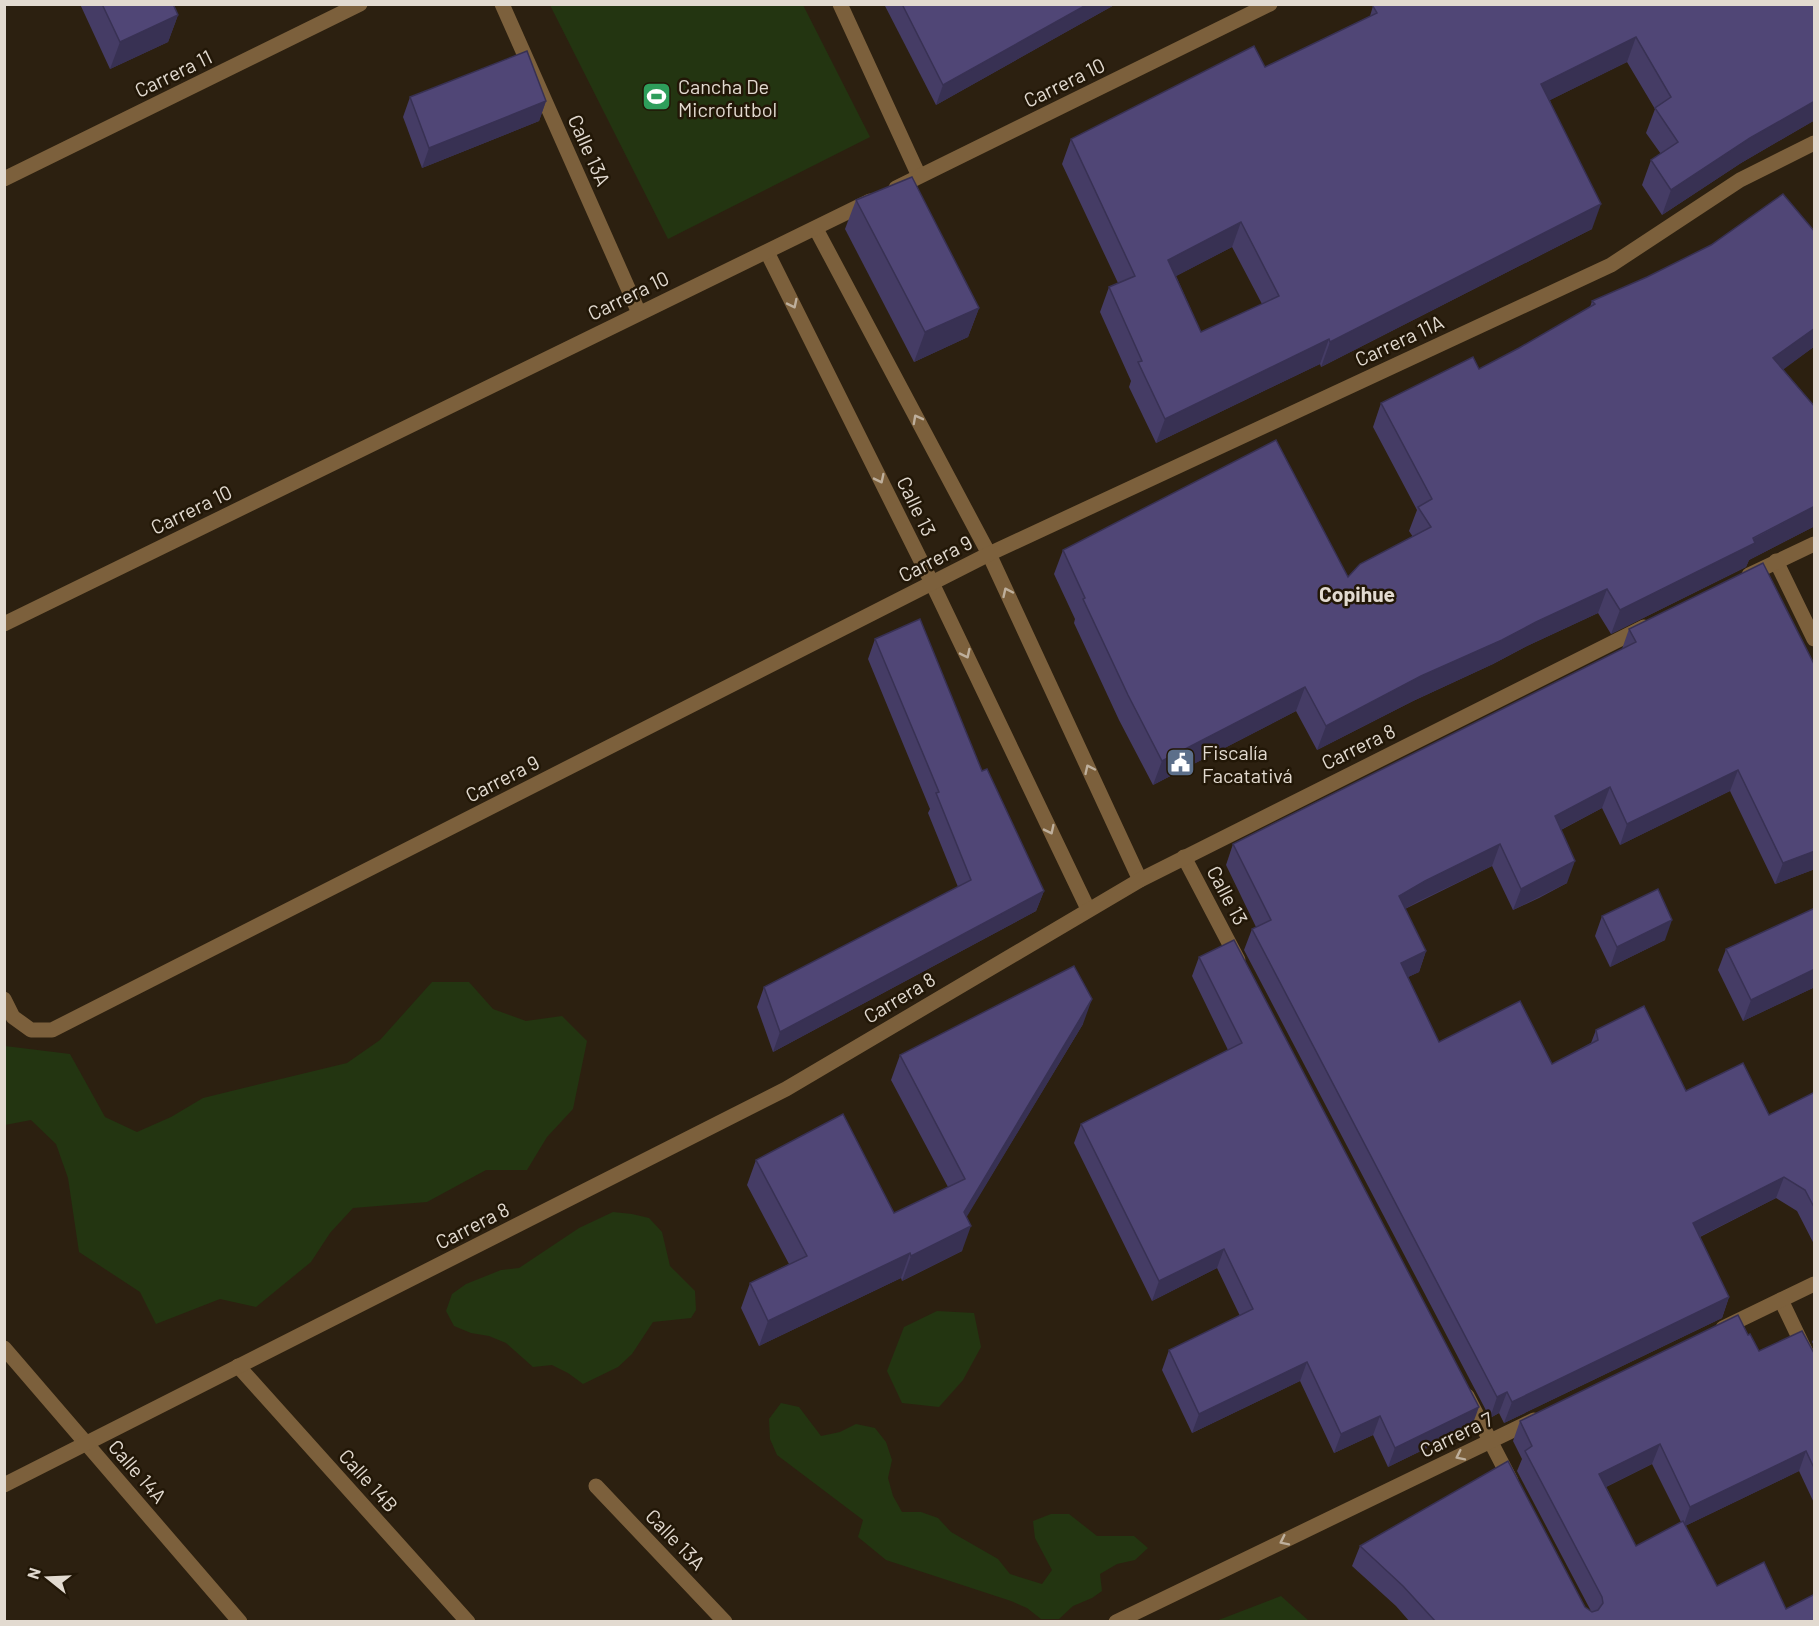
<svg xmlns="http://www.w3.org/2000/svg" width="1819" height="1626" font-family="Barlow,sans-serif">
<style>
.green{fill:#233511}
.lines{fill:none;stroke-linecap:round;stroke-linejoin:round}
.minor{stroke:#7c603c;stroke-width:15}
.wall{fill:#453c65;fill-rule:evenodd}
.shaded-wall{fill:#383153}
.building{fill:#504676;stroke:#383153;stroke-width:1.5;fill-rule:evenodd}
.oneway{stroke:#beaf9c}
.labels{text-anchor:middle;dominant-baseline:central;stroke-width:5;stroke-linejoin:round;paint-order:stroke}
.street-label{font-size:20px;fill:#e2dad0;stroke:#221707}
.poi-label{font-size:20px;fill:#e2dad0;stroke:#221707;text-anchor:start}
.neighbourhood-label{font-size:21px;font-weight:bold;fill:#e2dad0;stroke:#221707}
</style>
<rect width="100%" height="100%" fill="#2c2010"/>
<g class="green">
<polygon points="550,5 803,5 870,137 668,239"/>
<polygon points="432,982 469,982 493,1009 526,1021 562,1016 587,1041 573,1109 547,1137 527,1170 486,1170 427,1202 353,1208 330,1233 311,1262 256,1307 220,1299 156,1324 140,1292 79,1252 68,1178 56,1144 31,1120 5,1125 5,1046 70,1054 105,1117 137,1132 171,1117 203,1098 347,1063 380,1040"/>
<polygon points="613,1212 632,1214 649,1218 662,1232 670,1266 695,1291 696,1310 691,1318 653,1322 632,1354 618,1367 583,1384 568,1373 552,1365 533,1367 506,1343 489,1336 471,1333 454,1326 446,1311 452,1294 466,1284 501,1270 519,1268 579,1228"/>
<polygon points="937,1311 974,1313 981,1347 963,1380 939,1407 902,1403 887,1371 904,1327"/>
<polygon points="781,1403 799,1407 821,1436 840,1432 856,1424 875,1428 886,1442 892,1460 888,1478 893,1496 902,1512 921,1512 938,1518 951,1532 998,1559 1010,1574 1042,1584 1052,1570 1035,1538 1033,1521 1051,1514 1069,1514 1097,1536 1134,1536 1148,1548 1135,1560 1117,1564 1100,1574 1102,1591 1092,1598 1073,1606 1059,1619 1041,1619 1027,1608 1011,1601 886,1560 858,1537 863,1520 777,1455 770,1439 769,1419"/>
<polygon points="1281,1596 1309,1621 1216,1621"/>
</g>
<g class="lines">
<g class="minor">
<polyline points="502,4 639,313"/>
<polyline points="840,4 919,176"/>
<polyline points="4,179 360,4"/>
<polyline points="896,188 1270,4"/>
<polyline points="816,229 989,554 1140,880"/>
<polyline points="767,252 932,583 1088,909"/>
<polyline points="1776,561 1814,639"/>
<polyline points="1749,575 1814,544"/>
<polyline points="4,624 870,201"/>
<polyline points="1184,857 1238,960"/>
<polyline points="4,999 13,1017 31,1030 52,1030 989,554 1611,265 1740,180 1814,143"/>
<polyline points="1781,1300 1814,1369"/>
<polyline points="1723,1328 1814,1284"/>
<polyline points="4,1348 240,1622"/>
<polyline points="238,1366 468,1622"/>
<polyline points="1467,1396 1511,1481"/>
<polyline points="4,1485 786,1089 1140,880 1644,627"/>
<polyline points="596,1486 725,1622"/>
<polyline points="1116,1622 1534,1420"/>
</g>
</g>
<g class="wall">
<polygon points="80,4 173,4 178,15 168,42 110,69"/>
<polygon points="884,4 1116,4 936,105"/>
<path d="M1815,4v116l-74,43 -79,52 -20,-30 9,-25 10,-6 -15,-21 9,-24 -28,-47 -77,38 42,129 -271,138 -1,-3 -164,79 -27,-56 2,-6 -31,-69 9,-25 9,-4 -56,-119 9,-25 194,-72 105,-51 3,-10zM1232,247l30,57 -61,28 -25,-56z"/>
<polygon points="410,97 546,101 539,121 422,168 403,117"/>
<polygon points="856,200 979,308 968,337 914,362 845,229"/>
<polygon points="1815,232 1815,346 1783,369 1815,407 1815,526 1749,560 1746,567 1611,634 1598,613 1527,646 1493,664 1413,701 1317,750 1296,711 1153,785 1119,720 1074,623 1075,619 1054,574 1063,550 1348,577 1413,537 1409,531 1417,510 1373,427 1381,403 1479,369 1519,348 1590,307 1592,301"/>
<polygon points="1629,629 1815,869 1775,884 1730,791 1620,845 1602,808 1561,830 1567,883 1539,898 1513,910 1492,866 1405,909 1426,951 1419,972 1408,977 1439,1042 1552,1064 1591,1043 1596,1030 1686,1091 1769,1115 1815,1092 1815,1246 1797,1211 1776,1198 1700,1237 1729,1297 1722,1318 1504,1423 1499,1413 1490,1418 1244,950 1252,929 1256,927 1226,865 1233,844 1622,649"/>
<polygon points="875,639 1044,891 1036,911 773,1052 757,1007 764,987 958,887 928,813 930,809 868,659"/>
<polygon points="1815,908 1815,987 1743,1021 1718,970 1726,949"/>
<polygon points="1602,916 1665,940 1610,967 1595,936"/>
<polygon points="1199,957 1472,1426 1388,1467 1373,1435 1334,1453 1300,1381 1192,1433 1162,1370 1169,1350 1240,1316 1217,1268 1152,1301 1074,1143 1081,1124 1228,1050 1192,976"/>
<polygon points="1083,1024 966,1217 962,1251 902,1281 901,1278 759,1346 741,1308 750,1283 789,1264 747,1185 756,1160 894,1213 948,1187 891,1080 900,1055"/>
<path d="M1748,1335l11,16 56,4v150l-16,-34 -114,55 32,60 69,23 29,13h-405l-14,-16 -44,-40 8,-20 225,61 6,4 -74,-140 5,-12 -9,-18 7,-20zM1652,1464l29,58 -45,24 -30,-59z"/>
<polygon points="1815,1336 1815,1347 1812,1342"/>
</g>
<g class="shaded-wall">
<polygon points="1088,4 1116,4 936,105 943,85"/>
<polygon points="178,15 168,42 110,69 120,42"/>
<polygon points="1636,37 1627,62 1532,109 1541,84"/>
<polygon points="546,101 539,121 422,168 429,148"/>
<polygon points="1815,101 1815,120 1741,163 1662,215 1671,190 1750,138"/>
<polygon points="1601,204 1592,229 1321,367 1330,342"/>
<polygon points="1241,222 1232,247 1159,285 1168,260"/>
<polygon points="979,308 968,337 914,362 925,332"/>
<polygon points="1815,328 1815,346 1765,383 1773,358"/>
<polygon points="1329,339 1320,364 1156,443 1165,419"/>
<polygon points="1815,506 1815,526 1749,560 1746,567 1611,634 1620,610"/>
<polygon points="1607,589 1598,613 1527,646 1493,664 1413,701 1317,750 1326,726 1421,676 1536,622"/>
<polygon points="1305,687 1296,711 1153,785 1162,761"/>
<polygon points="1738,770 1730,791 1620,845 1627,824"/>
<polygon points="1610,787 1602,808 1547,837 1555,816"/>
<polygon points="1500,844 1492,866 1417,902 1391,917 1399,896 1425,881"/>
<polygon points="1815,851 1815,869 1775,884 1783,863"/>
<polygon points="1575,861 1567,883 1513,910 1521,889"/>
<polygon points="1044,891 1036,911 773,1052 780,1032"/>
<polygon points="1672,920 1665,940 1610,967 1617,947"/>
<polygon points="1426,951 1419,972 1393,984 1401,963"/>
<polygon points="1815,969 1815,987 1743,1021 1751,1000"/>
<polygon points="1092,999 1083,1024 957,1233 971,1226 962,1251 902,1281 911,1256 964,1212"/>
<polygon points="1784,1177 1776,1198 1685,1244 1693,1223"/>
<polygon points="1224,1249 1217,1268 1152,1301 1159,1281"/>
<polygon points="910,1253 901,1278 759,1346 768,1321"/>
<polygon points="1729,1297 1722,1318 1504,1423 1512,1402"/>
<polygon points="1307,1362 1300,1381 1192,1433 1199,1414"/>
<polygon points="1507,1392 1499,1413 1490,1418 1497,1397"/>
<polygon points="1479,1407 1472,1426 1388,1467 1395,1448"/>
<polygon points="1380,1416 1373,1435 1334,1453 1341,1434"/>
<polygon points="1660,1444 1652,1464 1592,1494 1599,1474"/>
<polygon points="1806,1451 1799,1471 1683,1527 1690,1507"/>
</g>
<g class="building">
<polygon points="102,4 173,4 178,15 120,42"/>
<polygon points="902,4 1088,4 943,85"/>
<path d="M1376,4h439v97l-65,37 -79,52 -20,-30 27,-18 -23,-34 16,-11 -35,-60 -95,47 60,120 -271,138 -1,-3 -164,80 -27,-57 4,-1 -33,-74 26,-11 -64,-137 183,-93 11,21 112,-54 -4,-7zM1241,222l38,74 -78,36 -33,-72z"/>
<polygon points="527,51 546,101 429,148 410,97"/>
<polygon points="912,177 979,308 925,332 856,200"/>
<polygon points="1783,194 1815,232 1815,328 1773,358 1815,407 1815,506 1753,538 1755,543 1620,610 1607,589 1536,622 1502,640 1421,676 1326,726 1305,687 1162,761 1128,695 1083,599 1085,598 1063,550 1276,440 1348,577 1360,564 1431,527 1418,507 1432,499 1381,403 1473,357 1479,369 1519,348 1595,304 1592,301 1647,277 1711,245"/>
<polygon points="1763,563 1815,666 1815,851 1783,863 1738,770 1627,824 1610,787 1555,816 1575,861 1521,889 1500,844 1425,881 1399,896 1426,951 1401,963 1439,1042 1520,1001 1552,1064 1598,1040 1596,1030 1644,1006 1686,1091 1743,1063 1769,1115 1815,1092 1815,1209 1805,1190 1784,1177 1693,1223 1729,1297 1512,1402 1507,1392 1497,1397 1252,929 1271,920 1233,844 1636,642 1629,629"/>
<polygon points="920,619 982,771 987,769 1044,891 780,1032 764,987 971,880 936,793 939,792 875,639"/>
<polygon points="1658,889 1672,920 1617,947 1602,916"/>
<polygon points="1815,908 1815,969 1751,1000 1726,949"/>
<polygon points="1234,940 1479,1407 1395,1448 1380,1416 1341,1434 1307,1362 1199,1414 1169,1350 1253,1309 1224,1249 1159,1281 1081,1124 1242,1043 1199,957"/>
<polygon points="1074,966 1092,999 964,1212 971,1226 911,1256 910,1253 768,1321 750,1283 807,1256 756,1160 843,1114 894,1213 965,1179 900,1055"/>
<polygon points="1738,1315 1748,1335 1750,1334 1759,1351 1802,1331 1815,1355 1815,1470 1806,1451 1690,1507 1660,1444 1599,1474 1636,1546 1683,1521 1717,1586 1764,1562 1786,1609 1815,1594 1815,1622 1436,1622 1403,1586 1360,1546 1508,1461 1585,1607 1592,1612 1598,1610 1603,1603 1602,1597 1525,1451 1532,1446 1520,1421"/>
</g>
<defs><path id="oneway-chevron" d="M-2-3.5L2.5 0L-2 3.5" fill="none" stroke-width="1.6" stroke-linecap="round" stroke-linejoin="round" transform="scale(1.5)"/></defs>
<g class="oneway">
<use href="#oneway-chevron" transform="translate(793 304) rotate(64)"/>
<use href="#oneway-chevron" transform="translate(917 419) rotate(-118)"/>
<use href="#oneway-chevron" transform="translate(880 479) rotate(64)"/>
<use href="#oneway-chevron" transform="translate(1007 592) rotate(-115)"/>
<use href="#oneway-chevron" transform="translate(966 654) rotate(64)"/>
<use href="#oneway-chevron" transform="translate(1089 769) rotate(-115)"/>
<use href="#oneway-chevron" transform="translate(1050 830) rotate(64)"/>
<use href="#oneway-chevron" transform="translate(1460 1456) rotate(154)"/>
<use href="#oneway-chevron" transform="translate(1284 1541) rotate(154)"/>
</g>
<defs>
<symbol id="stadium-square" viewBox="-11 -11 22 22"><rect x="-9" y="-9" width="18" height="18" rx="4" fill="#2e9e5b" stroke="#221707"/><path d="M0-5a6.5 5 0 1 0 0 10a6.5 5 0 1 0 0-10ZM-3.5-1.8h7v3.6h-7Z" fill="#fff"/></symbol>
<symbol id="civic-square" viewBox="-11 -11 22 22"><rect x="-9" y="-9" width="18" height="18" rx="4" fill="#5c6f8a" stroke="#221707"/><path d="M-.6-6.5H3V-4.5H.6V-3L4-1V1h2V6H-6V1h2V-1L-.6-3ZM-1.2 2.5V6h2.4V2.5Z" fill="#fff"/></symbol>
</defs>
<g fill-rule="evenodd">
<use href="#stadium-square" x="640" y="80" width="33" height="33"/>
<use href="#civic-square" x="1164" y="746" width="33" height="33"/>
</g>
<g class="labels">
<g class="street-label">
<text transform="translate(173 73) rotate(-26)">Carrera 11</text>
<text transform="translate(1064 82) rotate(-26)">Carrera 10</text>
<text transform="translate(590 150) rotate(66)">Calle 13A</text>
<text transform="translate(628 295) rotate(-26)">Carrera 10</text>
<text transform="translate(1399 340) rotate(-25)">Carrera 11A</text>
<text transform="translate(917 506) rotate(64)">Calle 13</text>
<text transform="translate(191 509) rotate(-26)">Carrera 10</text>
<text transform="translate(935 558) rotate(-27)">Carrera 9</text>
<text transform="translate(1358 746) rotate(-26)">Carrera 8</text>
<text transform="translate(502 778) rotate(-27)">Carrera 9</text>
<text transform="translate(1228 895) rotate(62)">Calle 13</text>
<text transform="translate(899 997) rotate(-31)">Carrera 8</text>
<text transform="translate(472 1225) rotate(-27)">Carrera 8</text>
<text transform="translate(1456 1434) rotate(-26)">Carrera 7</text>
<text transform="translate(138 1471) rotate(49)">Calle 14A</text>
<text transform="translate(369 1480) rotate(48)">Calle 14B</text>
<text transform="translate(676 1539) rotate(46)">Calle 13A</text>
</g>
<g class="poi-label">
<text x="678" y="86">Cancha De<tspan x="678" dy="23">Microfutbol</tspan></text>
<text x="1202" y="752">Fiscalía<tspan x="1202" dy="23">Facatativá</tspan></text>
</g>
<g class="neighbourhood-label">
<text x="1357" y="593">Copihue</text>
</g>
</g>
<rect width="1819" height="1626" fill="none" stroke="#e2dad0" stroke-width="12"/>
<g transform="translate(48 1578) rotate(288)" stroke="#221707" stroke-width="4.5" paint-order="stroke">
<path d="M0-4.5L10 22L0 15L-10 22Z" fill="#e2dad0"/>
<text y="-9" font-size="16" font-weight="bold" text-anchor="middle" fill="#e2dad0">N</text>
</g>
</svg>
